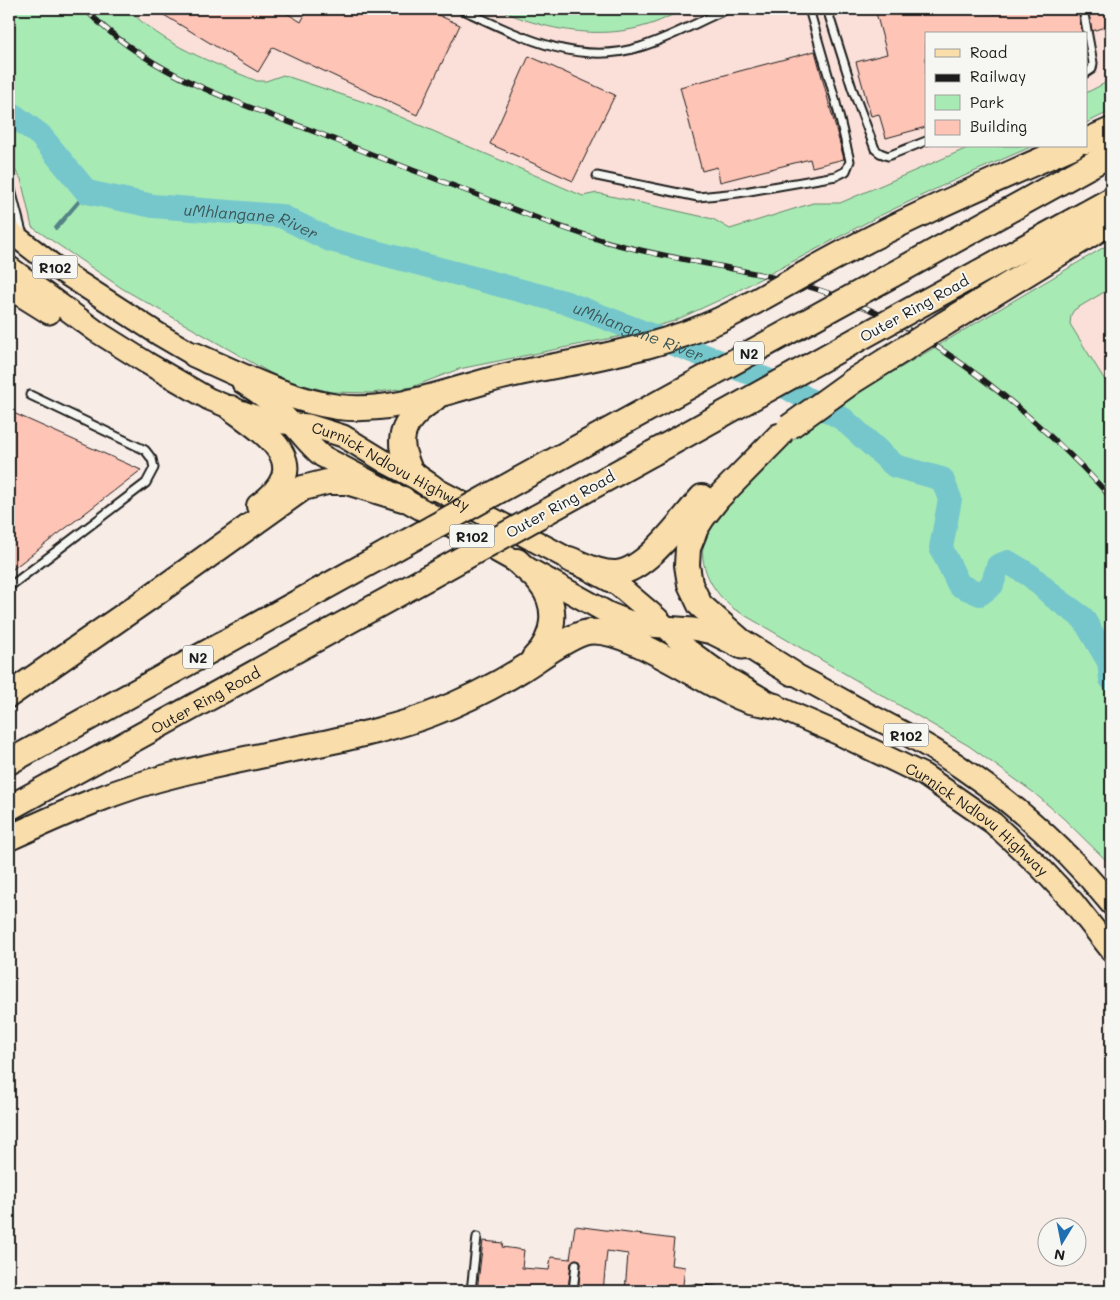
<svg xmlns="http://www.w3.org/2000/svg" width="1120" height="1300" font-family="Mali,sans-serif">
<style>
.built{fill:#fae0d8}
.green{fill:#a8eab4;stroke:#628368}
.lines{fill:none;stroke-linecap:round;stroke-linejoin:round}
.stream{stroke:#528386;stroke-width:4}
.river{stroke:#76c7cc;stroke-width:24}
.building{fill:#fec4b6;stroke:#1c1c1c}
.lane-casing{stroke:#1c1c1c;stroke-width:11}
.primary-casing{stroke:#1c1c1c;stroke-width:25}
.highway-casing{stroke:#1c1c1c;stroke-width:28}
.lane{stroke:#f6f6f2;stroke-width:7}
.primary{stroke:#f9ddab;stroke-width:21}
.highway{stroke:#f9ddab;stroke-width:24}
.rail-casing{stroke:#1c1c1c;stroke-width:5.5}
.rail{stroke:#f6f6f2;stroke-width:4;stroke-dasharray:11;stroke-linecap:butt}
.highway-bridge-casing{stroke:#1c1c1c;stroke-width:28;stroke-linecap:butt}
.highway-bridge{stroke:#f9ddab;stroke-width:24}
.labels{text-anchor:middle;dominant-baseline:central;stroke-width:4;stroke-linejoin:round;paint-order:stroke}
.shield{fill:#f6f6f2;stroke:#5d5d5c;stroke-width:1}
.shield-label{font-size:14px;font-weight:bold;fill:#1c1c1c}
.street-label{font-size:15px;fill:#1c1c1c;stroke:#f6f6f2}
.water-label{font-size:16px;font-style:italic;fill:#3c585a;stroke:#f6f6f2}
</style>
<rect width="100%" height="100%" fill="#f8ece6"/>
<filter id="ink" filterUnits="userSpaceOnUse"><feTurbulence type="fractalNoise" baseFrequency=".02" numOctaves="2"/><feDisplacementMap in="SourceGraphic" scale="10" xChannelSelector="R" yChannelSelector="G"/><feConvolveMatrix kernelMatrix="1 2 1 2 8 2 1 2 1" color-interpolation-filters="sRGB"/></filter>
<g filter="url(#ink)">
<g class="built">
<polygon points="128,9 498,9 530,22 563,30 596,33 613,32 646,25 682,9 1111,9 1111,80 1086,93 1086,34 926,34 926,146 972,146 840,203 813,203 730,229 713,219 597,193 583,196 373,105 283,75 266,81 257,81 192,54 143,24"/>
<polygon points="9,161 21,179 32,227 9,209"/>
<polygon points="1111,288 1111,390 1070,324 1071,315 1074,310"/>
</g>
<g class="green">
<path d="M9,9h119c35,36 83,53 129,72h9l17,-6 90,30 210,91 14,-3 116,26 17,10 83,-26h27l132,-57h61l-87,38 -71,34 -151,80 -50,23 -52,15 -163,33 -47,18 -40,6 -41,-1 -40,-10 -19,-8 -149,-85 -91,-62 -11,-48 -12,-18z"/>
<path d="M498,9h184c-55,36 -128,26 -184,0z"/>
<polygon points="1111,80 1111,111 1086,123 1086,93"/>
<path d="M1111,243v45l-37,22 -3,5 -1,9 41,66v475l-48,-47 -30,-26 -64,-46 -235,-137c-21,-16 -38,-45 -29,-72 7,-20 23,-33 37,-48 29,-30 59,-58 93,-82 37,-24 76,-45 114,-68 54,-32 108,-64 162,-96z"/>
</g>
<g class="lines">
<polyline class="stream" points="56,228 87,192"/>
<path class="river" id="s1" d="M9,112l31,23 47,57 66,14 128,10 49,24 234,62 222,85 57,32 52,47 47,13 8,20 -9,49 18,37 21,9 12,-9 6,-19 10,-4 23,14 23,21 29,21 26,44 2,17"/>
</g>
<g class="building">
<polygon points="154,9 280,9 301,22 308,9 350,9 362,14 364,9 425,9 460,25 417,115 273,47 258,72"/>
<polygon points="875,9 992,9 994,14 1013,9 1078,9 1082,34 926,34 926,127 886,138 879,114 871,116 856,62 887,54"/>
<polygon points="1088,9 1111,9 1111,25 1092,31"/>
<polygon points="815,51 844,159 812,167 810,159 720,182 717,167 702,171 680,87"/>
<polygon points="529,56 615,95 573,181 490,144"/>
<polygon points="9,411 141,470 9,572"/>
<polygon points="575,1226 674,1239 671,1265 685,1267 683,1285 681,1291 625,1291 628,1254 607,1251 603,1291 578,1291 581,1264 580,1260 576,1259 571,1263 568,1291 477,1291 483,1241 503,1243 502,1247 524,1250 522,1268 549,1270 551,1257 570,1259"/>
</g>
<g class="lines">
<defs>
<g id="lane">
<path d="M461,9c56,26 116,58 179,38 30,-9 59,-26 88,-38"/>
<polyline points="827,9 852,88 875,149 880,153 888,156 926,141"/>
<polyline points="1083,9 1093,63 1092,69 1086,73"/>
<polyline points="597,176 698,197 738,193 836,176 846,171 850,161 835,99 809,9"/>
<polyline points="9,182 23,236"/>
<polyline points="9,587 146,483 154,468 152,459 145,450 30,395"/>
<polyline points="471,1291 477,1237"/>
<polyline points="573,1291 576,1264"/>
<polyline points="686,1291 694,1289 714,1291"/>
</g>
<g id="primary">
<polyline points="9,231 58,269 160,335 208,363"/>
<path id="s2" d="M9,267l87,64 51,32 62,36 22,9 41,14 36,3 35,11 44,27 231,122 39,33 31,32 39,28 48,28 62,27 87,42 69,48 48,45 32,34 38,48"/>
<polyline points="9,288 49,313"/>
<path d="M243,383c19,11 35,25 49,41 10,11 18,22 30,32l81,43 205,114 20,8 21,5 44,3 19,4 30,15"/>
<path d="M776,665c30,14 59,31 88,47 23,12 47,24 70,38 66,41 128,93 177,154"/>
</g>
<g id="highway">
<polyline points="1086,141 1111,130"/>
<path d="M810,271c85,-48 174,-86 263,-125"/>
<polyline points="892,275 1111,154"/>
<polyline points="923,303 1111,200"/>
<polyline points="944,324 1111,222"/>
<path d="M195,355c46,20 93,45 143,52 50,6 98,-12 145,-25 30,-9 62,-14 93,-20"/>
<path d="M231,408c37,27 85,56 28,98"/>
<polyline points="779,436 718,498 703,517 696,528 688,548 687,565 690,584 700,605 741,641 792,673"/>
<path d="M433,488c-6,-5 -17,-10 -22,-17 -2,-2 -4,-8 -5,-11 -12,-28 5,-46 28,-61"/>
<polyline points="493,494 606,432"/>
<polyline points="537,517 653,453"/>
<path d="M569,559c15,6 31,15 48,14 31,-4 64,-53 85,-76"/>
<path d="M517,561c7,7 17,14 23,22 19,23 15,55 -6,75"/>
<polyline points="9,695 149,598 303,488 327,482 347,482 403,499"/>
<polyline points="9,762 387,553"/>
<path id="s3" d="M9,808l420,-231"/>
<path d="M9,838c55,-25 110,-50 169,-64 49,-12 97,-21 146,-31 36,-8 73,-16 107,-29 32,-12 64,-28 93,-46 16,-10 46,-33 64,-36 41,-6 120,56 162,69 8,2 17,3 25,5"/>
</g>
</defs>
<use href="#lane" class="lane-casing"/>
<use href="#primary" class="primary-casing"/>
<use href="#highway" class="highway-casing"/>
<use href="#lane" class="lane"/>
<use href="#primary" class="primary"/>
<use href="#highway" class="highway"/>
<defs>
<path id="rail" d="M85,9c64,66 149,92 233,124 52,21 105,41 157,61 42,17 83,33 126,46 70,21 145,27 215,49 75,23 139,66 199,116 34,29 67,59 96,93"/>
</defs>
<use href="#rail" class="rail-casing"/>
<use href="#rail" class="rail"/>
<defs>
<g id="highway-bridge">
<path d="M576,362c47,-10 95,-20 139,-40 33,-15 64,-34 95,-51"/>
<polyline points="789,427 853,381 944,324"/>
<polyline points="606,432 892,275"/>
<polyline points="653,453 923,303"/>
<polyline points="387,553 493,494"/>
<polyline points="429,577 537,517"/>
</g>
</defs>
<use href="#highway-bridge" class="highway-bridge-casing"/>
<use href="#highway-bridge" class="highway-bridge"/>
</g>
</g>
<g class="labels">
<g class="shield">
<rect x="32.5" y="255.5" width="45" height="23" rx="4"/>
<rect x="734" y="341.5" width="30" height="23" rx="4"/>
<rect x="449.5" y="524.5" width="45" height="23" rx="4"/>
<rect x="183" y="645.5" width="30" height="23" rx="4"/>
<rect x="883.5" y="723.5" width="45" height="23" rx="4"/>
</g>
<g class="shield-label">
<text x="55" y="267">R102</text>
<text x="749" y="353">N2</text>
<text x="472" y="536">R102</text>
<text x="198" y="657">N2</text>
<text x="906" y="735">R102</text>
</g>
<g class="street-label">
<text transform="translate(914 308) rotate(-29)">Outer Ring Road</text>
<text stroke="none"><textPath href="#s2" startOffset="436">Curnick Ndlovu Highway</textPath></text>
<text transform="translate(560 504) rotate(-29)">Outer Ring Road</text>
<text stroke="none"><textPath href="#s3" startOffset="224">Outer Ring Road</textPath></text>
<text stroke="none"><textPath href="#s2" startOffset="1125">Curnick Ndlovu Highway</textPath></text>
</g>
<g class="water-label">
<text stroke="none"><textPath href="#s1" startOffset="280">uMhlangane River</textPath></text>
<text stroke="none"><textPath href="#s1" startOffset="685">uMhlangane River</textPath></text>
</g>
</g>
<rect width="1120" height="1300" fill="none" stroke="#f6f6f2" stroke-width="30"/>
<rect x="15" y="15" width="1090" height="1270" fill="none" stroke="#1c1c1c" stroke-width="2" filter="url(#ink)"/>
<rect x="925" y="32" width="162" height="115" fill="#f6f6f2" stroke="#9f9f9c"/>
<rect x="935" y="49" width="25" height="8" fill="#f9ddab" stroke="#9f9f9c"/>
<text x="970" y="58" font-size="15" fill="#1c1c1c">Road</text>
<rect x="935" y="74" width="25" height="8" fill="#1c1c1c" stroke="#9f9f9c"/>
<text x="970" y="82" font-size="15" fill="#1c1c1c">Railway</text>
<rect x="935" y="95" width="25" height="15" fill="#a8eab4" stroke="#9f9f9c"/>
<text x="970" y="108" font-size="15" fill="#1c1c1c">Park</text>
<rect x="935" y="120" width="25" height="15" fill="#fec4b6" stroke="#9f9f9c"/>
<text x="970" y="132" font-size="15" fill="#1c1c1c">Building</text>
<g transform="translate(1062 1242) rotate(190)"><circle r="24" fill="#f6f6f2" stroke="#9f9f9c"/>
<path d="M0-4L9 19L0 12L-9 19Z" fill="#1f6fb2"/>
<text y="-8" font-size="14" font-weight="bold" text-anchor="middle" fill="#1c1c1c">N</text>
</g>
</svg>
